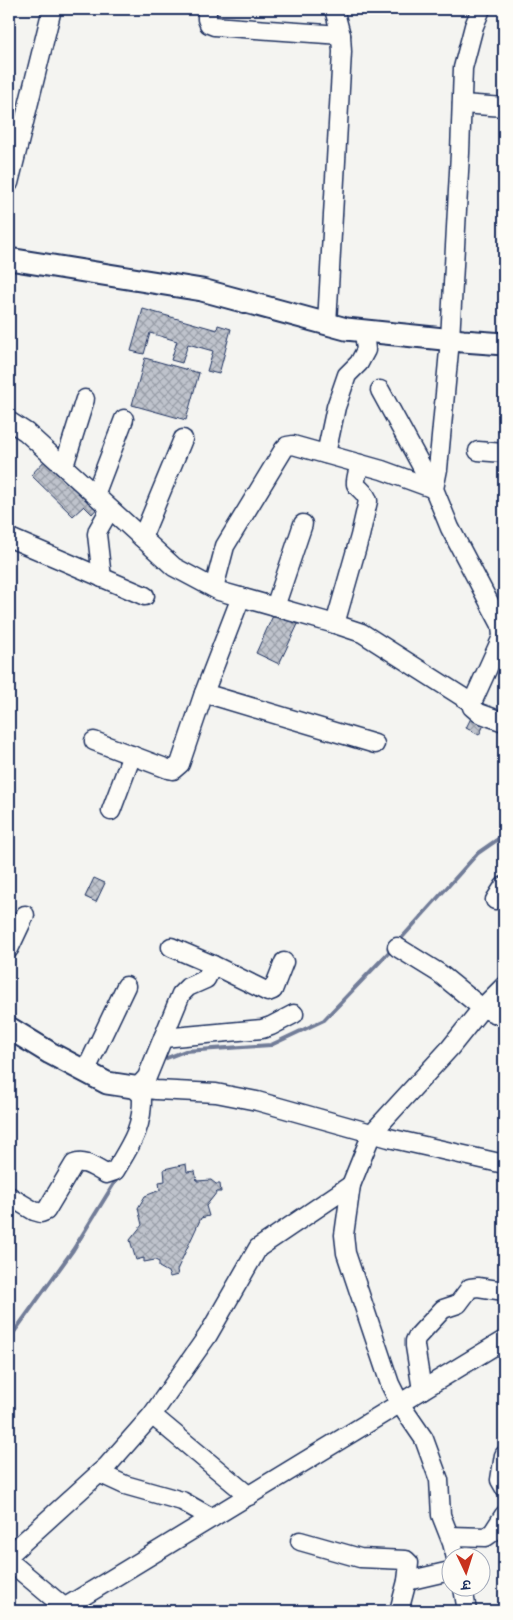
<svg xmlns="http://www.w3.org/2000/svg" width="513" height="1620" font-family="Kalam,'Playpen Sans Deva',sans-serif">
<style>
.lines{fill:none;stroke-linecap:round;stroke-linejoin:round}
.stream{stroke:#717c98;stroke-width:4}
.building{fill:url(#building-cross-hatch);stroke:#1b2f5e}
.minor-casing{stroke:#1b2f5e;stroke-width:21}
.major-casing{stroke:#1b2f5e;stroke-width:25}
.minor{stroke:#fdfcf7;stroke-width:18}
.major{stroke:#fdfcf7;stroke-width:21}
</style>
<defs>
<pattern id="building-cross-hatch" width="8" height="8" patternUnits="userSpaceOnUse" patternTransform="scale(1.25)"><rect width="8" height="8" fill="#bfc3cc"/><path d="M0 0l8 8M0 8l8-8" fill="none" stroke="#9a9fa9"/></pattern>
</defs>
<rect width="100%" height="100%" fill="#f4f4f1"/>
<filter id="ink" filterUnits="userSpaceOnUse"><feTurbulence type="fractalNoise" baseFrequency=".02" numOctaves="2"/><feDisplacementMap in="SourceGraphic" scale="10" xChannelSelector="R" yChannelSelector="G"/><feConvolveMatrix kernelMatrix="1 2 1 2 8 2 1 2 1" color-interpolation-filters="sRGB"/></filter>
<g filter="url(#ink)">
<g class="lines">
<g class="stream">
<polyline points="398,942 478,853 504,835"/>
<polyline points="159,1061 185,1051 271,1045 324,1020 392,949"/>
<polyline points="9,1339 73,1250 118,1177"/>
</g>
</g>
<g class="building">
<polygon points="143,309 217,330 218,325 231,329 219,374 207,371 213,351 188,344 182,363 171,360 177,341 150,333 144,354 131,351"/>
<polygon points="145,358 199,373 186,420 132,405"/>
<polygon points="48,457 99,506 92,514 84,506 73,516 31,475"/>
<polygon points="276,609 300,620 279,664 256,653"/>
<polygon points="471,718 484,725 479,735 466,728"/>
<polygon points="94,878 105,883 96,902 85,897"/>
<polygon points="186,1164 187,1172 195,1171 197,1181 211,1180 216,1184 220,1184 221,1192 217,1192 206,1206 209,1216 201,1218 177,1270 178,1275 170,1277 168,1272 159,1267 159,1262 155,1260 144,1262 144,1258 136,1260 130,1240 142,1225 138,1208 145,1196 160,1190 159,1182 165,1181 164,1169"/>
</g>
<g class="lines">
<defs>
<g id="minor">
<polyline points="207,9 207,19 209,24 214,26 341,35"/>
<polyline points="481,9 474,26 463,68 460,153 450,340 438,469 434,489 450,528 501,625 502,637 472,703 472,707 479,713 504,722"/>
<polyline points="462,104 504,107"/>
<polyline points="9,183 52,9"/>
<polyline points="327,324 342,52 341,35 334,9"/>
<polyline points="380,390 434,489"/>
<path d="M9,421l17,11 148,135 45,24 116,33 25,-88 8,-35c-2,-9 -10,-12 -12,-17 -1,-5 3,-15 4,-20"/>
<polyline points="478,451 504,453"/>
<polyline points="326,454 336,407 347,375 359,363 366,350 364,331"/>
<polyline points="64,466 85,399"/>
<polyline points="95,495 124,419"/>
<polyline points="10,538 145,596"/>
<polyline points="142,538 183,439"/>
<polyline points="102,578 97,534 98,530 110,509"/>
<polyline points="214,588 225,546 284,449 287,446 293,445 382,470 434,489"/>
<polyline points="275,607 303,524"/>
<polyline points="335,624 362,633 472,703"/>
<polyline points="204,693 375,744"/>
<polyline points="94,741 168,769 173,770 180,764 204,693 241,597"/>
<polyline points="111,811 132,755"/>
<polyline points="495,900 504,886"/>
<polyline points="171,947 213,965 268,992 273,990 284,962"/>
<polyline points="397,947 439,973 482,1008 504,1017"/>
<polyline points="9,949 25,915"/>
<polyline points="163,1038 262,1029 271,1026 294,1014"/>
<polyline points="85,1072 126,986"/>
<polyline points="138,1087 147,1077 181,994 188,987 206,979 213,965"/>
<polyline points="140,1088 156,1090 216,1093 257,1101 389,1138 504,1164"/>
<path d="M9,1196l25,15 7,2 5,-2 28,-47c11,-5 22,5 32,10l9,-3c16,-27 28,-43 27,-75l-8,-9"/>
<polyline points="422,1390 415,1346 415,1341 417,1337 443,1309 458,1304 470,1288 478,1287 504,1291"/>
<polyline points="152,1415 249,1496"/>
<polyline points="504,1455 500,1480 504,1487"/>
<polyline points="99,1473 125,1485 182,1501 212,1518"/>
<polyline points="450,1536 486,1537 493,1532 504,1515"/>
<polyline points="300,1541 360,1558 406,1560 409,1563 407,1581 399,1611"/>
<polyline points="9,1555 107,1466 152,1415 208,1335 258,1248 351,1185"/>
<polyline points="456,1558 452,1543 441,1515 439,1480 424,1439 400,1404 390,1384 346,1253 344,1235 351,1185 372,1133 450,1048 482,1008 504,986"/>
<polyline points="9,1561 65,1608"/>
<polyline points="407,1581 450,1571"/>
<polyline points="463,1588 467,1611"/>
<polyline points="59,1611 504,1340"/>
</g>
<g id="major">
<polyline points="9,259 202,290 346,329 463,341 504,344"/>
<polyline points="9,1028 50,1053 107,1083 140,1088"/>
</g>
</defs>
<use href="#minor" class="minor-casing"/>
<use href="#major" class="major-casing"/>
<use href="#minor" class="minor"/>
<use href="#major" class="major"/>
</g>
</g>
<rect width="513" height="1620" fill="none" stroke="#fdfcf7" stroke-width="30"/>
<rect x="15" y="15" width="483" height="1590" fill="none" stroke="#1b2f5e" stroke-width="2" filter="url(#ink)"/>
<g transform="translate(466 1572) rotate(176)"><circle r="24" fill="#fdfcf7" stroke="#a3aaba"/>
<path d="M0-4L9 19L0 12L-9 19Z" fill="#c8321e"/>
<text y="-8" font-size="14" font-weight="bold" text-anchor="middle" fill="#1b2f5e">उ</text>
</g>
</svg>
